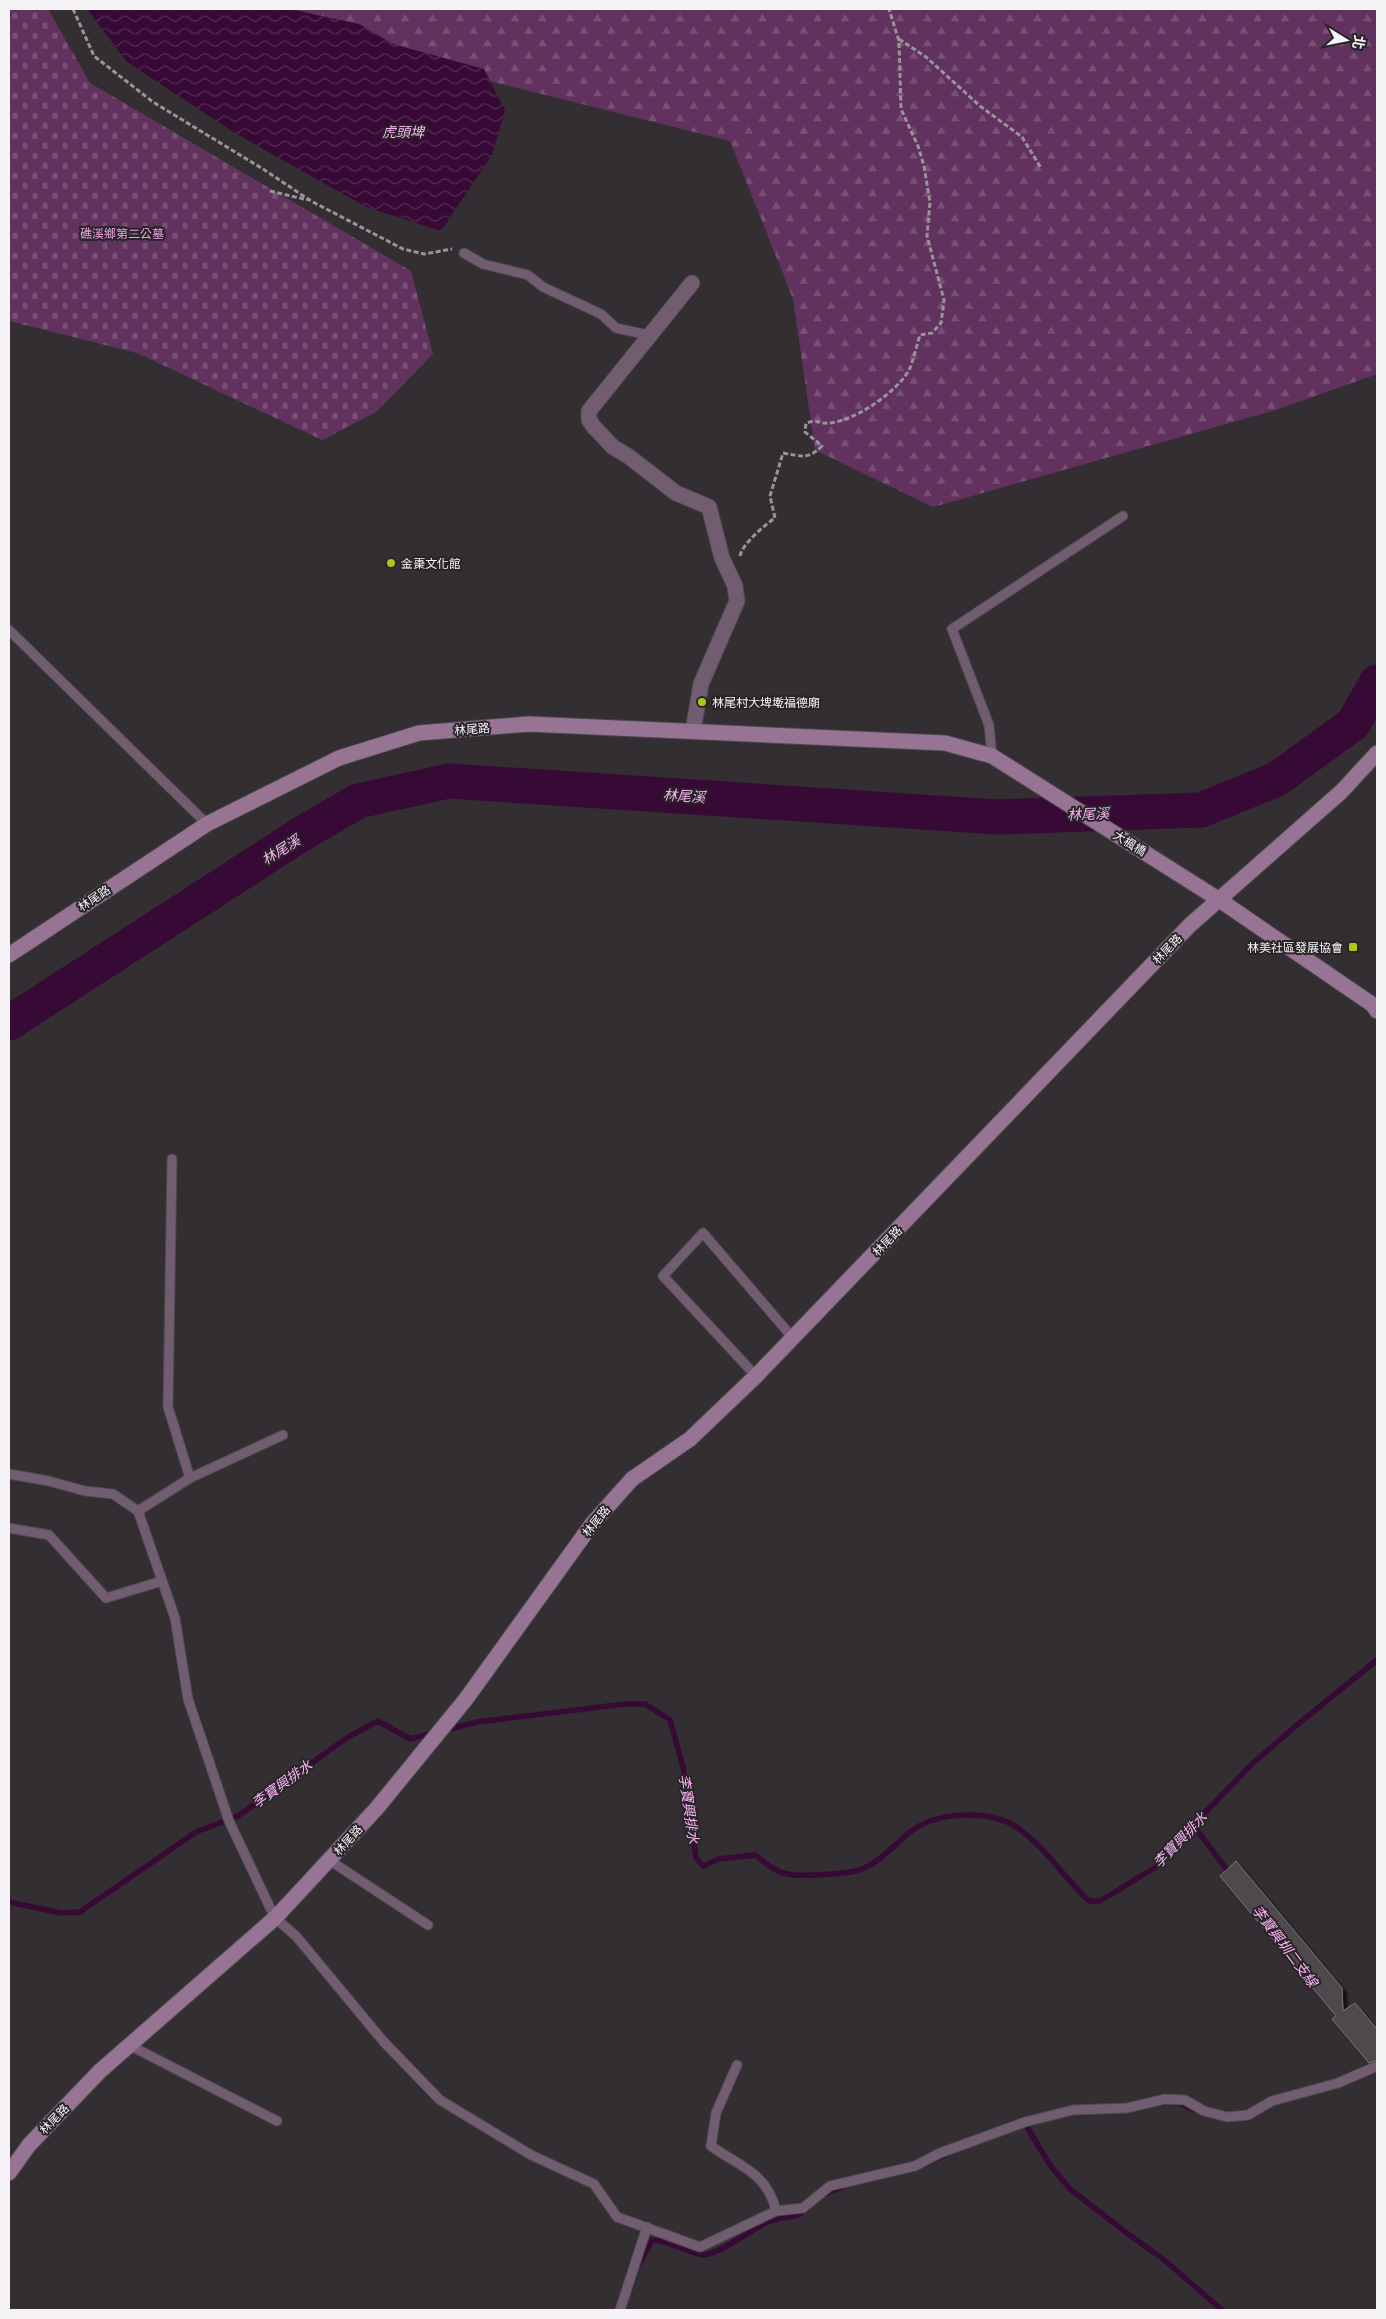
<svg xmlns="http://www.w3.org/2000/svg" width="1386" height="2319" font-family="Mulish,'Noto Sans TC',sans-serif">
<style>
.forest{fill:url(#forest-firs)}
.cemetery{fill:url(#cemetery-stones)}
.water{fill:url(#water-waves)}
.lines{fill:none;stroke-linecap:round;stroke-linejoin:round}
.stream{stroke:#370935;stroke-width:5.5}
.river{stroke:#370935;stroke-width:35}
.building{fill:#4e494d;stroke:#787378;filter:url(#shadow)}
.lane-casing{stroke:#4d4a4d;stroke-width:11}
.street-casing{stroke:#4d4a4d;stroke-width:17}
.secondary-casing{stroke:#4d4a4d;stroke-width:17}
.path{stroke:#989598;stroke-width:3;stroke-dasharray:5 2.5;stroke-linecap:butt}
.lane{stroke:#725c70;stroke-width:9}
.street{stroke:#725c70;stroke-width:15}
.secondary{stroke:#977494;stroke-width:15}
.poi-dot{fill:#aac719;stroke:#282428;stroke-width:2}
.labels{text-anchor:middle;dominant-baseline:central;stroke-width:4;stroke-linejoin:round;paint-order:stroke}
.park-label{font-size:12px;fill:#efa4e7;stroke:#282428}
.poi-label{font-size:12px;fill:#f6f3f6;stroke:#282428;text-anchor:start}
.street-label{font-size:12px;fill:#f6f3f6;stroke:#282428}
.water-label{font-size:14px;font-style:italic;fill:#ffb4f8;stroke:#282428}
</style>
<defs>
<pattern id="forest-firs" width="22" height="20" patternUnits="userSpaceOnUse" patternTransform="scale(1.25)"><rect width="22" height="20" fill="#61325d"/><path d="M5 1l3.5 6h-7zM16 11l3.5 6h-7z" fill="#785075"/></pattern>
<pattern id="cemetery-stones" width="16" height="16" patternUnits="userSpaceOnUse" patternTransform="scale(1.25)"><rect width="16" height="16" fill="#61325d"/><path d="M2 7V4a2 2 0 0 1 4 0v3zM10 15v-3a2 2 0 0 1 4 0v3z" fill="#785075"/></pattern>
<pattern id="water-waves" width="16" height="10" patternUnits="userSpaceOnUse" patternTransform="scale(1.25)"><rect width="16" height="10" fill="#370935"/><path d="M0 5q4-4 8 0t8 0" fill="none" stroke="#552d53"/></pattern>
<filter id="shadow"><feDropShadow dx="4.5" dy="4.5" stdDeviation="1" flood-color="#0009"/></filter>
</defs>
<rect width="100%" height="100%" fill="#322e32"/>
<polygon class="forest" points="294,9 1377,9 1377,374 1279,409 933,507 815,450 793,299 730,141 493,82"/>
<polygon class="cemetery" points="9,9 48,9 90,83 411,271 433,354 376,412 322,440 137,353 9,321"/>
<polygon class="water" points="87,9 290,9 359,24 393,44 484,69 505,110 492,155 441,231 366,207 235,133 127,62"/>
<g class="lines">
<g class="stream">
<path d="M446,1730l31,-8 148,-18h20l25,16 13,47 13,91 7,8 16,-7 36,-4c10,7 20,17 32,19 13,3 64,0 75,-5 19,-8 33,-25 48,-37 25,-20 78,-23 105,-6 30,20 48,51 74,75h11l56,-34 37,-42 60,-62 44,-38 80,-65"/>
<polyline points="1193,1825 1231,1875"/>
<polyline points="9,1902 61,1913 80,1912 196,1832 238,1816 348,1737 378,1721 410,1739 434,1733"/>
<polyline points="1176,2102 1195,2110"/>
<polyline points="1022,2123 1024,2122 1050,2165 1070,2189 1128,2234 1162,2258 1222,2310"/>
<polyline points="924,2165 949,2153"/>
<polyline points="823,2195 842,2187"/>
<path d="M638,2266l14,-26c17,0 40,15 52,15 16,-1 49,-27 66,-34 18,-8 21,2 39,-14"/>
</g>
<polyline class="river" points="9,1023 303,833 358,801 449,781 998,817 1201,810 1277,779 1353,724 1377,682"/>
</g>
<polygon class="building" points="1236,1861 1342,1988 1343,2011 1355,2003 1377,2029 1377,2060 1369,2063 1332,2019 1336,2016 1220,1876"/>
<g class="lines">
<defs>
<g id="lane">
<polyline points="464,253 483,264 528,275 543,287 601,314 616,328 648,335"/>
<polyline points="9,630 207,824"/>
<polyline points="992,756 989,725 952,629 1123,516"/>
<polyline points="172,1159 168,1407 190,1478"/>
<polyline points="756,1376 663,1276 703,1233 793,1338"/>
<polyline points="9,1474 49,1481 85,1491 113,1494 138,1511 175,1618 188,1699 229,1821 275,1918 296,1936 383,2041 440,2100 531,2155 594,2184 617,2217 700,2247 776,2211 803,2208 830,2186 915,2166 940,2153 1025,2122 1073,2110 1127,2108 1165,2099 1185,2100 1204,2111 1227,2117 1248,2115 1272,2101 1338,2083 1377,2066"/>
<polyline points="138,1511 190,1478 283,1435"/>
<polyline points="9,1528 49,1535 106,1598 162,1581"/>
<polyline points="329,1860 428,1925"/>
<polyline points="129,2045 277,2121"/>
<path d="M737,2065l-21,48 -5,33c29,21 56,26 65,65"/>
<polyline points="620,2310 647,2227"/>
</g>
<polyline id="street" points="692,283 589,411 589,420 594,427 613,447 628,456 676,493 709,507 722,558 735,586 737,601 701,684 693,731"/>
<g id="secondary">
<polyline points="9,955 207,824 339,758 419,733 529,724 945,743 992,756 1218,899 1373,1005 1377,1011"/>
<polyline points="9,2173 29,2145 100,2071 275,1918 303,1888 377,1808 466,1699 592,1524 632,1479 690,1439 756,1376 1190,925 1342,791 1377,753"/>
</g>
</defs>
<use href="#lane" class="lane-casing"/>
<use href="#street" class="street-casing"/>
<use href="#secondary" class="secondary-casing"/>
<g class="path">
<polyline points="73,9 94,56 153,102 263,169 311,201 403,249 424,254 452,249"/>
<polyline points="899,39 926,57 980,106 1022,137 1041,168"/>
<polyline points="270,191 308,200"/>
<path d="M740,556c2,-12 25,-31 35,-38l-5,-22 13,-43c18,3 25,7 39,-7l-17,-14 1,-9c14,-4 12,1 22,0 26,-1 71,-32 82,-55 3,-7 7,-24 10,-33l12,-2 9,-10 3,-23 -17,-64 3,-34 -6,-36 -6,-20 -17,-37 -2,-68 -10,-32"/>
</g>
<use href="#lane" class="lane"/>
<use href="#street" class="street"/>
<use href="#secondary" class="secondary"/>
</g>
<g class="poi-dot">
<circle cx="391" cy="563" r="5"/>
<circle cx="702" cy="702" r="5"/>
<rect x="1348" y="942" width="10" height="10" rx="2.5"/>
</g>
<g class="labels">
<g class="park-label">
<text x="122" y="233">礁溪鄉第二公墓</text>
</g>
<g class="poi-label">
<text x="401" y="563">金棗文化館</text>
<text x="712" y="702">林尾村大埤墘福德廟</text>
<text x="1343" y="947" text-anchor="end">林美社區發展協會</text>
</g>
<g class="street-label">
<text transform="translate(472 729) rotate(-5)">林尾路</text>
<text transform="translate(1130 843) rotate(32)">大楓橋</text>
<text transform="translate(94 898) rotate(-34)">林尾路</text>
<text transform="translate(1167 949) rotate(-46)">林尾路</text>
<text transform="translate(887 1241) rotate(-46)">林尾路</text>
<text transform="translate(596 1521) rotate(-51)">林尾路</text>
<text transform="translate(348 1840) rotate(-48)">林尾路</text>
<text transform="translate(54 2119) rotate(-46)">林尾路</text>
</g>
<g class="water-label">
<text x="403" y="132">虎頭埤</text>
<text transform="translate(684 796) rotate(4)">林尾溪</text>
<text transform="translate(1088 814) rotate(-2)">林尾溪</text>
<text transform="translate(281 850) rotate(-32)">林尾溪</text>
<text transform="translate(282 1784) rotate(-36)">李寶興排水</text>
<text transform="translate(689 1809) rotate(82)">李寶興排水</text>
<text transform="translate(1180 1840) rotate(-46)">李寶興排水</text>
<text transform="translate(1285 1946) rotate(53)">李寶興圳二支線</text>
</g>
</g>
<rect width="1386" height="2319" fill="none" stroke="#f6f3f6" stroke-width="20"/>
<g transform="translate(1346 40) rotate(100)" stroke="#282428" stroke-width="4" paint-order="stroke">
<path d="M0-4L9 19L0 12L-9 19Z" fill="#f6f3f6"/>
<text y="-8" font-size="14" font-weight="bold" text-anchor="middle" fill="#f6f3f6">北</text>
</g>
</svg>
